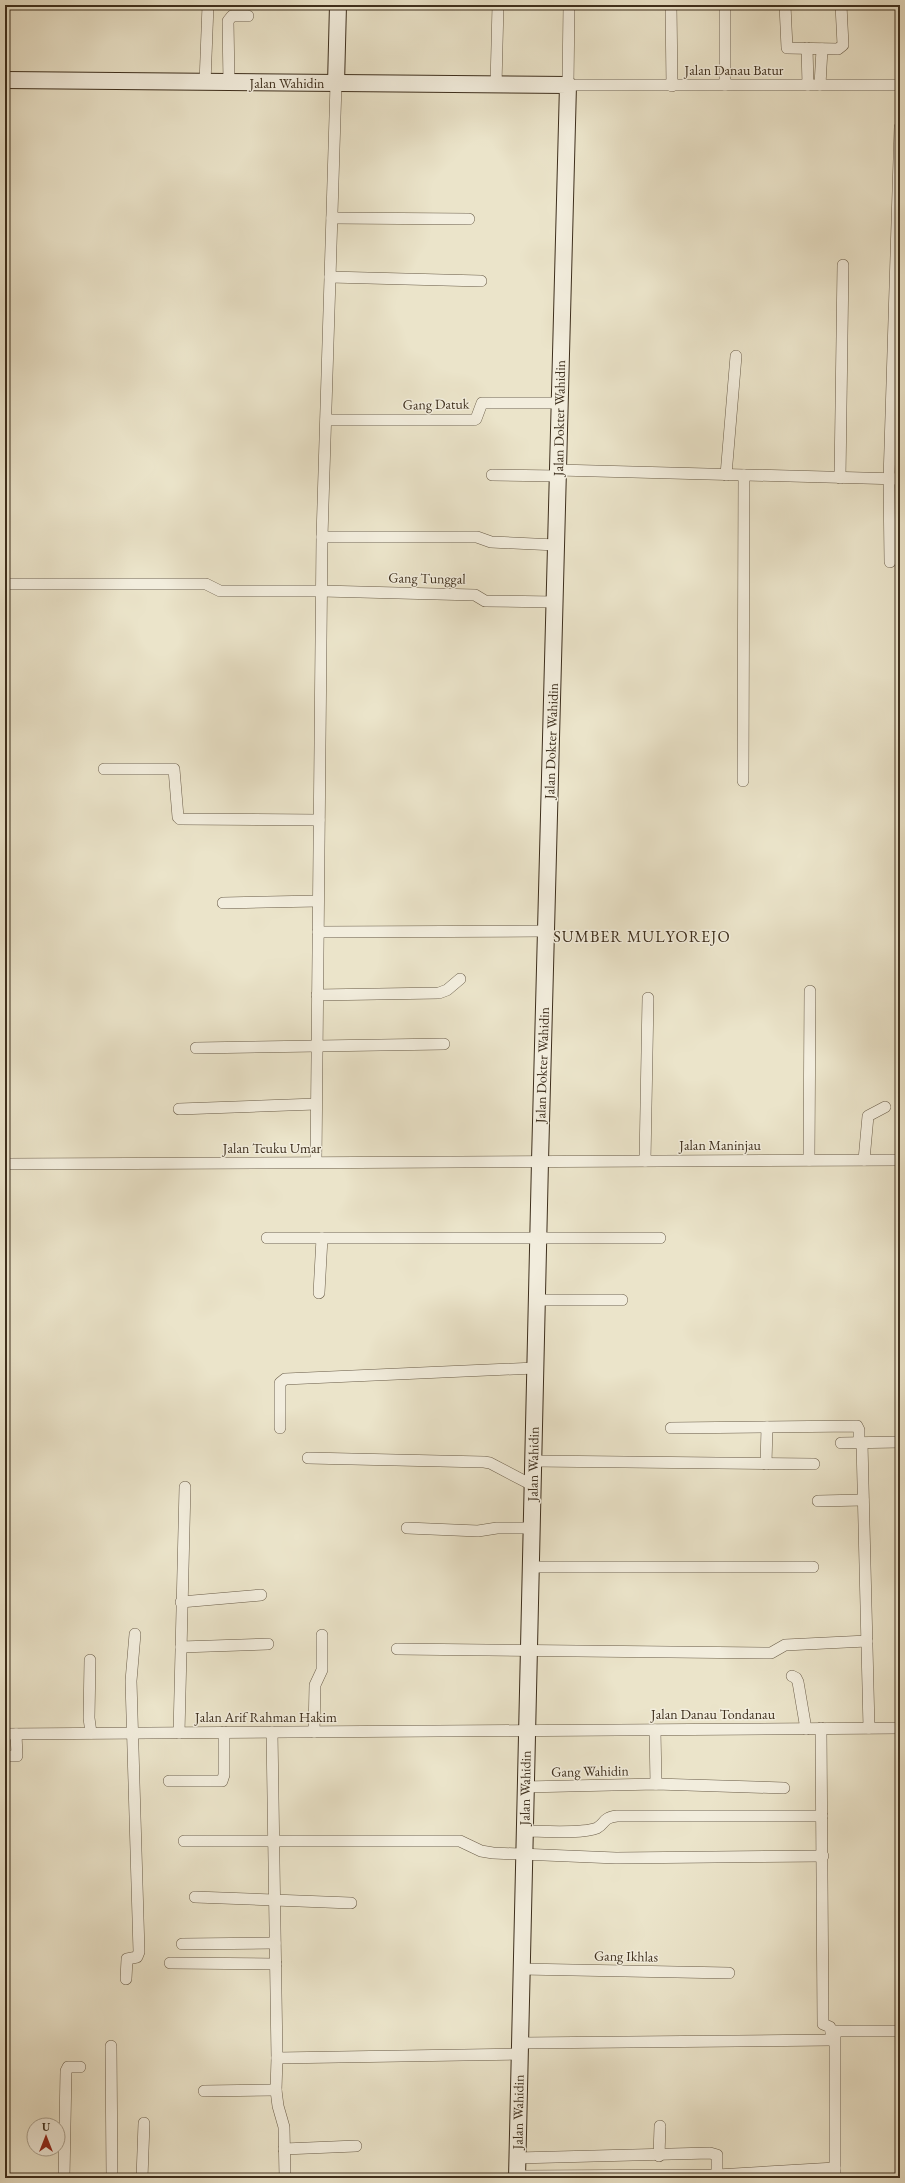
<svg xmlns="http://www.w3.org/2000/svg" width="905" height="2183" font-family="'EB Garamond',serif">
<style>
.lines{fill:none;stroke-linecap:round;stroke-linejoin:round}
.street-casing{stroke:#695c48;stroke-width:12}
.secondary-casing{stroke:#3e2f1d;stroke-width:18}
.street{stroke:#f2eddd;stroke-width:11}
.secondary{stroke:#f2eddd;stroke-width:16}
.labels{text-anchor:middle;dominant-baseline:central;stroke-width:3;stroke-linejoin:round;paint-order:stroke}
.street-label{font-size:14px;fill:#3e2f1d;stroke:#f2eddd}
.quarter-label{font-size:16px;letter-spacing:1px;fill:#3e2f1d;stroke:#f2eddd}
</style>
<rect width="100%" height="100%" fill="#ebe4ca"/>
<filter id="stains"><feTurbulence type="fractalNoise" baseFrequency=".005" numOctaves="4"/><feColorMatrix values="0 0 0 0 .2 0 0 0 0 .09 0 0 0 0 .02 0 0 0 .5 -.17"/></filter>
<radialGradient id="worn" r=".72"><stop offset=".6" stop-color="#630" stop-opacity="0"/><stop offset="1" stop-color="#630" stop-opacity=".3"/></radialGradient>
<g class="lines">
<defs>
<g id="street">
<polyline points="569,5 568,85 900,85"/>
<polyline points="671,5 672,86"/>
<polyline points="725,5 725,85"/>
<polyline points="785,5 787,48 838,49 843,45 841,5"/>
<polyline points="807,48 808,85"/>
<polyline points="205,83 208,5"/>
<polyline points="229,83 228,21 232,16 248,16"/>
<polyline points="496,85 498,5"/>
<polyline points="820,85 822,49"/>
<polyline points="332,218 469,219"/>
<polyline points="330,277 481,281"/>
<polyline points="326,420 474,420 476,419 482,403 560,403"/>
<polyline points="558,470 900,479"/>
<polyline points="492,475 558,476"/>
<polyline points="726,475 736,356"/>
<polyline points="840,478 843,265"/>
<polyline points="322,537 477,537 491,542 556,545"/>
<polyline points="890,562 889,480 900,127"/>
<polyline points="5,584 206,584 220,591 322,591 475,595 485,601 554,602"/>
<polyline points="104,769 174,769 178,817 180,819 319,820"/>
<polyline points="743,781 744,475"/>
<polyline points="223,903 318,901"/>
<polyline points="318,932 546,931"/>
<polyline points="317,995 439,993 447,990 460,979"/>
<polyline points="196,1048 444,1044"/>
<polyline points="179,1109 316,1104"/>
<polyline points="809,1160 810,991"/>
<polyline points="864,1160 868,1116 885,1107"/>
<polyline points="645,1161 648,998"/>
<polyline points="316,1162 322,537 336,84"/>
<polyline points="5,1164 900,1160"/>
<polyline points="267,1238 660,1238"/>
<polyline points="319,1293 322,1238"/>
<polyline points="537,1300 622,1300"/>
<polyline points="280,1428 280,1383 285,1379 535,1368"/>
<polyline points="671,1428 857,1426 859,1430 859,1443"/>
<polyline points="841,1443 900,1442"/>
<polyline points="862,1443 869,1728"/>
<polyline points="308,1458 484,1462 490,1463 532,1485"/>
<polyline points="533,1461 814,1464"/>
<polyline points="766,1464 767,1427"/>
<polyline points="818,1501 863,1500"/>
<polyline points="407,1528 478,1531 497,1528 531,1528"/>
<polyline points="530,1567 813,1567"/>
<polyline points="181,1602 261,1595"/>
<polyline points="181,1647 268,1644"/>
<polyline points="397,1649 771,1653 785,1645 867,1641"/>
<polyline points="90,1660 89,1718 91,1733"/>
<polyline points="792,1676 796,1678 798,1682 806,1729"/>
<polyline points="821,1728 823,2024 830,2027 831,2031"/>
<polyline points="655,1730 656,1784"/>
<polyline points="272,1732 277,2058 276,2090 278,2106 284,2127 285,2178"/>
<polyline points="314,1732 315,1685 322,1670 322,1635"/>
<polyline points="179,1733 185,1487"/>
<polyline points="5,1734 900,1728"/>
<polyline points="5,1758 7,1756 17,1756 16,1734"/>
<polyline points="169,1781 222,1781 224,1775 224,1732"/>
<polyline points="525,1787 656,1784 784,1788"/>
<path d="M525,1831c15,0 59,3 72,-3 9,-5 5,-10 20,-12h205"/>
<polyline points="184,1841 460,1841 481,1851 493,1853 616,1858 823,1856"/>
<polyline points="195,1897 351,1903"/>
<polyline points="182,1944 275,1943"/>
<polyline points="170,1963 276,1964"/>
<polyline points="521,1969 729,1973"/>
<polyline points="126,1979 127,1959 137,1957 139,1952 131,1681 135,1634"/>
<polyline points="520,2043 831,2040 831,2031 900,2031"/>
<polyline points="111,2046 112,2178"/>
<polyline points="277,2058 520,2054"/>
<polyline points="204,2091 276,2090"/>
<polyline points="284,2149 356,2146"/>
<polyline points="659,2156 660,2126"/>
<polyline points="517,2158 710,2153 717,2155 717,2175"/>
<polyline points="517,2176 717,2175 835,2168"/>
<polyline points="64,2178 66,2071 68,2067 80,2067"/>
<polyline points="142,2178 144,2123"/>
<polyline points="835,2178 835,2033"/>
</g>
<g id="secondary">
<polyline points="5,80 568,85 540,1161 517,2178"/>
<polyline points="336,84 338,5"/>
</g>
</defs>
<use href="#street" class="street-casing"/>
<use href="#secondary" class="secondary-casing"/>
<use href="#street" class="street"/>
<use href="#secondary" class="secondary"/>
</g>
<g class="labels">
<g class="street-label">
<text x="734" y="70">Jalan Danau Batur</text>
<text x="287" y="83">Jalan Wahidin</text>
<text transform="translate(436 404) rotate(-1)">Gang Datuk</text>
<text transform="translate(559 418) rotate(-89)">Jalan Dokter Wahidin</text>
<text transform="translate(427 578) rotate(1)">Gang Tunggal</text>
<text transform="translate(551 741) rotate(-88)">Jalan Dokter Wahidin</text>
<text transform="translate(542 1065) rotate(-88)">Jalan Dokter Wahidin</text>
<text x="720" y="1145">Jalan Maninjau</text>
<text x="272" y="1148">Jalan Teuku Umar</text>
<text transform="translate(533 1464) rotate(-89)">Jalan Wahidin</text>
<text x="713" y="1714">Jalan Danau Tondanau</text>
<text x="266" y="1717">Jalan Arif Rahman Hakim</text>
<text transform="translate(590 1771) rotate(-1)">Gang Wahidin</text>
<text transform="translate(525 1788) rotate(-89)">Jalan Wahidin</text>
<text transform="translate(626 1956) rotate(1)">Gang Ikhlas</text>
<text transform="translate(518 2112) rotate(-89)">Jalan Wahidin</text>
</g>
<g class="quarter-label">
<text x="642" y="936">SUMBER MULYOREJO</text>
</g>
</g>
<rect width="905" height="2183" fill="none" stroke="#ebe4ca" stroke-width="20"/>
<rect x="6" y="6" width="893" height="2171" fill="none" stroke="#3e2f1d" stroke-width="2"/>
<rect x="10" y="10" width="885" height="2163" fill="none" stroke="#3e2f1d"/>
<g transform="translate(46 2137)"><circle r="19" fill="#f2eddd" stroke="#aaa190"/>
<path d="M0-3L7 15L0 10L-7 15Z" fill="#8f2418"/>
<text y="-6" font-size="11" font-weight="bold" text-anchor="middle" fill="#3e2f1d">U</text>
</g>
<rect width="100%" height="100%" filter="url(#stains)"/>
<rect width="100%" height="100%" fill="url(#worn)"/>
</svg>
